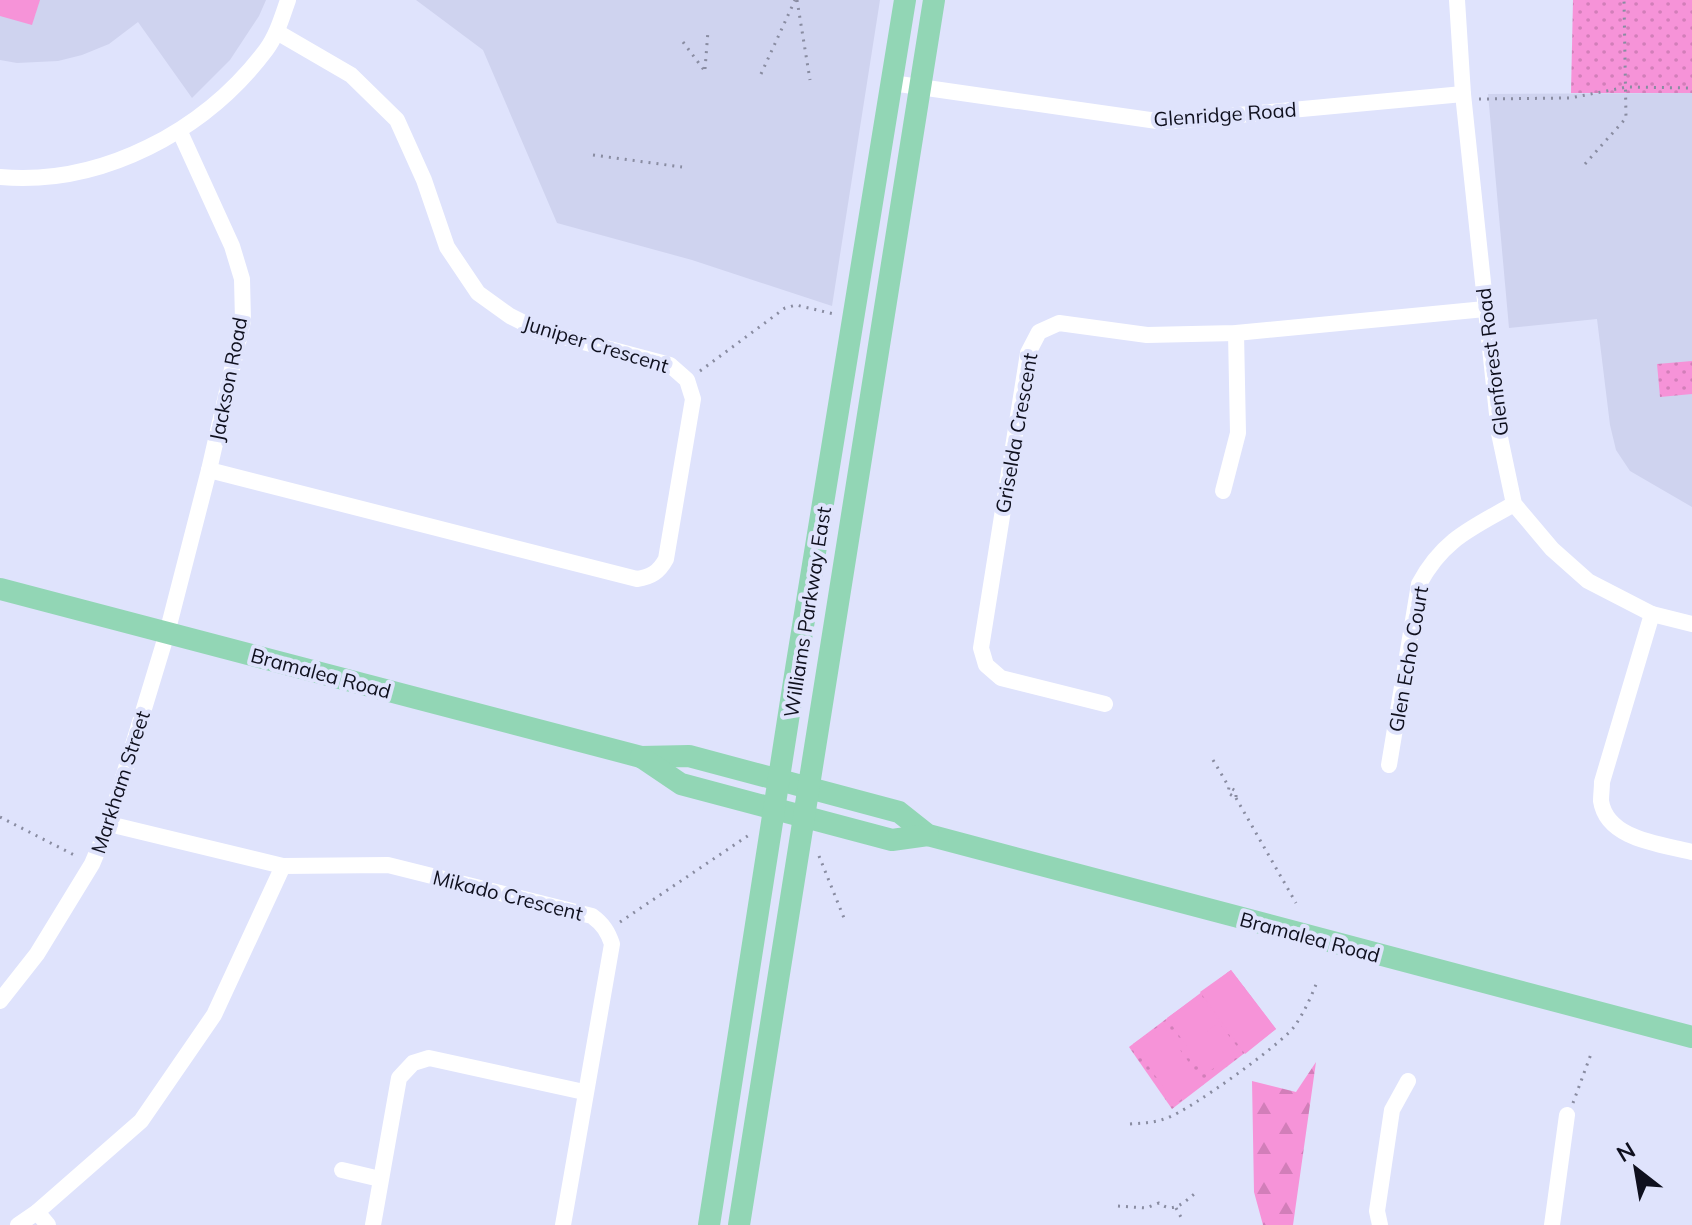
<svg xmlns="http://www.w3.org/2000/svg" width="1692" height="1225" font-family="Mulish,sans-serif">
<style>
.built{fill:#cfd3ef}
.forest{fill:url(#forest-firs)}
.park{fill:url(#park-dots)}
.pitch{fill:#f693d8}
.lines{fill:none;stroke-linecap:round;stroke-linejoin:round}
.path{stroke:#898ca1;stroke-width:3;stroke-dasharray:2 6;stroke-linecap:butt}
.minor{stroke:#fff;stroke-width:16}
.major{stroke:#92d6b5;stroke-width:22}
.labels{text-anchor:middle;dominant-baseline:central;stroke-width:8;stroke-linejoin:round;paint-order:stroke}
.street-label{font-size:20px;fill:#0f101e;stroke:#dfe3fc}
</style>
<defs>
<pattern id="forest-firs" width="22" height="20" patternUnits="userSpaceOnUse" patternTransform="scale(2)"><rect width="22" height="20" fill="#f693d8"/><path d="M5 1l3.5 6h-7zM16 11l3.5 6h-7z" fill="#d27eb9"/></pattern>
<pattern id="park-dots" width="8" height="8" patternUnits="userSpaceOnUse" patternTransform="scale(2)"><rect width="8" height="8" fill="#f693d8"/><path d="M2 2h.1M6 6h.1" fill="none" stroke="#d27eb9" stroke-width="1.8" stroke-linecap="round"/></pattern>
</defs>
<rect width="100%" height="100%" fill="#dfe3fc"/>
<g class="built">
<polygon points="0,0 266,0 259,16 230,60 192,98 138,22 109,44 82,55 58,61 17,63 0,60"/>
<polygon points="416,0 880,0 832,306 692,260 557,223 483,50"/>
<polygon points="1692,93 1692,507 1630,471 1616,450 1610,425 1597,319 1509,328 1488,94"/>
</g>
<polygon class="forest" points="1316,1062 1293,1225 1263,1225 1254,1192 1252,1081 1296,1092"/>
<g class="park">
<polygon points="1573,0 1692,0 1692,93 1571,93"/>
<polygon points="1692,361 1692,394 1660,397 1657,364"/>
<polygon points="1231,970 1276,1029 1172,1109 1129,1047"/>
</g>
<g class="pitch">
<polygon points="0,0 40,0 32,25 0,16"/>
<polygon points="1231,970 1276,1029 1245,1054 1200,992"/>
<polygon points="1199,995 1219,1022 1205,1033 1219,1023 1239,1049 1206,1074 1167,1018"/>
<polygon points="1162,1024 1204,1084 1175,1104 1133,1044"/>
</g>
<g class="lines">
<g class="path">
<polyline points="797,0 810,80"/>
<polyline points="683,42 704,70"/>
<polyline points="705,69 708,31"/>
<polyline points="761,74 795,0"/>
<polyline points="1479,99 1570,98 1627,87 1692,88"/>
<polyline points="593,155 682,167"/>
<polyline points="1585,164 1626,118 1624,0"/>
<polyline points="700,371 785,308 796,305 834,314"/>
<polyline points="1213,760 1229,787 1228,793 1236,798 1236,791 1229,787"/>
<polyline points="1236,798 1296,903"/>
<polyline points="0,817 78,857"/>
<polyline points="819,856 844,918"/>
<polyline points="620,922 749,835"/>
<polyline points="1573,1103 1591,1054"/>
<path d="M1130,1124c13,-1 24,-1 37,-6 23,-8 112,-72 127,-91 10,-14 17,-30 23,-45"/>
<path d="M1118,1206l28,2 13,-5c15,12 26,-2 39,-12"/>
<polyline points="1176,1208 1183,1221"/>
</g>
<g class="minor">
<polyline points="1457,0 1463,94 1499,433 1514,504 1552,549 1588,581 1652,614 1692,624"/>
<polyline points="892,83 1164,122 1463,94"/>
<path d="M0,177c102,9 205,-46 266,-127 11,-15 16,-33 22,-50"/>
<path d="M209,470l428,109c14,-2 22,-7 29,-20l27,-160 -6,-19 -17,-15 -132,-35 -28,-14 -32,-23 -31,-46 -23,-67 -27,-60 -46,-45 -74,-43"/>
<polyline points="1223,491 1238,433 1236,333"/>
<path d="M1652,614l-50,168c0,6 -1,13 -1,19 6,39 61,43 91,51"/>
<polyline points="1105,704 1001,678 986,665 981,648 1028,353 1039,332 1059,323 1147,335 1236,333 1485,309"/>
<path d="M1389,765l30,-181c24,-45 53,-56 95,-80"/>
<path d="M109,824l174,42 105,-1 204,51c11,8 16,16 20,28l-49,281"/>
<polyline points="0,1001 37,954 92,864 109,824 167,633 209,470 243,321 242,279 232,246 180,132"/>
<polyline points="342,1170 380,1179"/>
<polyline points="37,1212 48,1225"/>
<polyline points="18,1225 37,1212 141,1121 214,1015 283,866"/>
<polyline points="373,1225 399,1078 413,1063 429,1058 584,1092"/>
<polyline points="1380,1225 1377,1211 1392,1110 1408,1081"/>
<polyline points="1552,1225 1567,1115"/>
</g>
<g class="major">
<polyline points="0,589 641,757 689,756 899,812 928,835 1692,1037"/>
<polyline points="641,757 681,784 892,840 928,835"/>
<polyline points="709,1225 796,669 905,0"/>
<polyline points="739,1225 934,0"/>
</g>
</g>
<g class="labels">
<g class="street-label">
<text transform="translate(1225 114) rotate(-4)">Glenridge Road</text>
<text transform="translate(596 344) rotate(17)">Juniper Crescent</text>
<text transform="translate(1492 362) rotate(-97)">Glenforest Road</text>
<text transform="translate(228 379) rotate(-79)">Jackson Road</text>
<text transform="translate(1016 433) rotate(-80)">Griselda Crescent</text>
<text transform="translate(807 612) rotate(-81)">Williams Parkway East</text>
<text transform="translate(1408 659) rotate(-80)">Glen Echo Court</text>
<text transform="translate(321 673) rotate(15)">Bramalea Road</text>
<text transform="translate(120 782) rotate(-72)">Markham Street</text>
<text transform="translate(508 895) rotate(14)">Mikado Crescent</text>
<text transform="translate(1310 937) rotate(15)">Bramalea Road</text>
</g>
</g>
<g transform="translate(1636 1169) rotate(329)" stroke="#dfe3fc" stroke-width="6" paint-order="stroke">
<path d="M0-6L14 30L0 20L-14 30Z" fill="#0f101e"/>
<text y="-12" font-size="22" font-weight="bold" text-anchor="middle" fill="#0f101e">N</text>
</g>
</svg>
